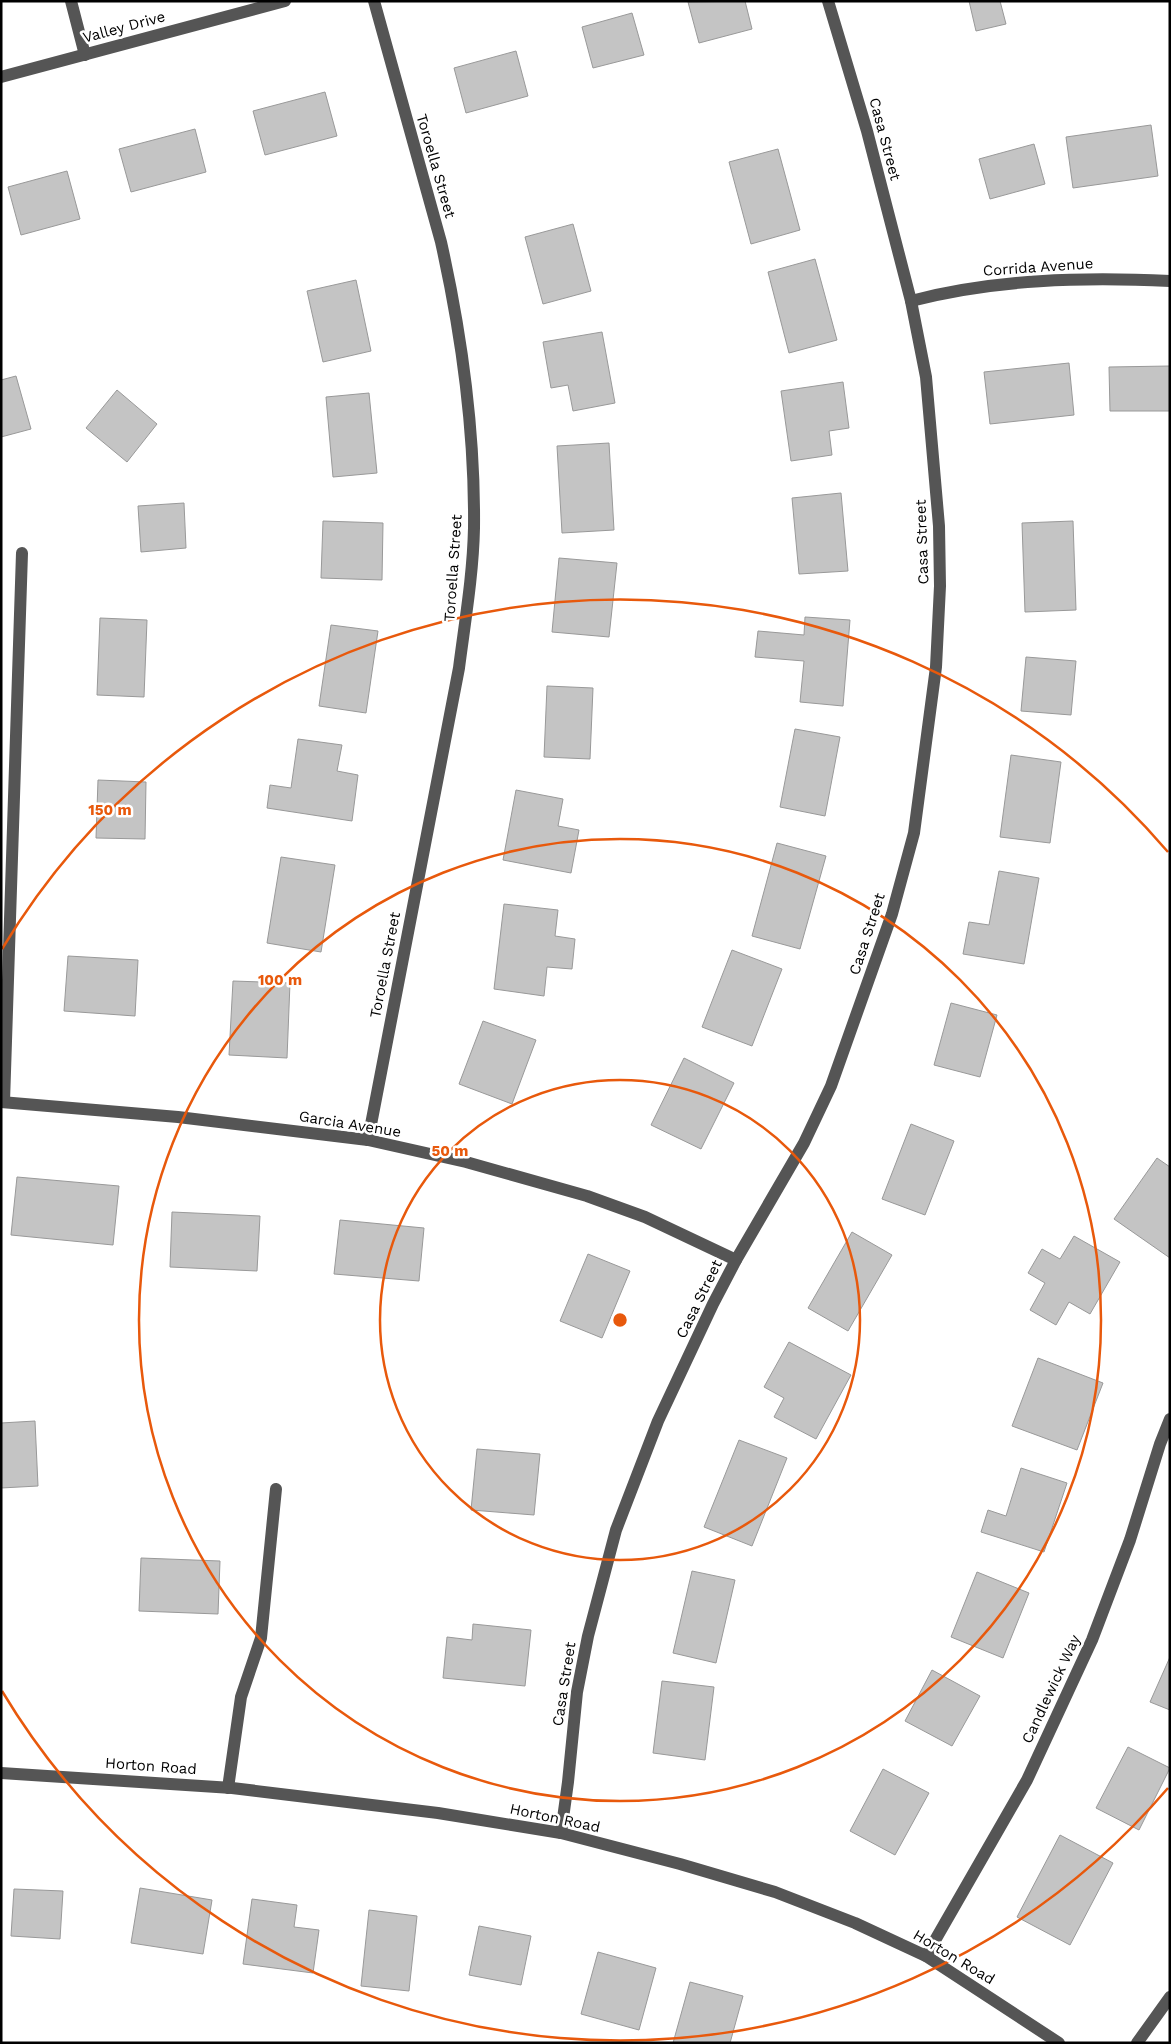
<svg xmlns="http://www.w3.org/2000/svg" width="1171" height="2044" font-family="'Work Sans',sans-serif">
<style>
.building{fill:#c4c4c4;stroke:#999}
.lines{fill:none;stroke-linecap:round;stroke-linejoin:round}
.minor{stroke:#555;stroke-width:12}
.ring{fill:none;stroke:#e8590c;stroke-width:2.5}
.labels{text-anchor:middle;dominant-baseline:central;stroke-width:5;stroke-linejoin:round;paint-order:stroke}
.street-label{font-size:15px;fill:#000;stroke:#fff}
.centre{fill:#e8590c;stroke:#fff;stroke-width:2.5}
.ring-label{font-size:15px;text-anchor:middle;font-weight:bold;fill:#e8590c;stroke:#fff;stroke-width:5;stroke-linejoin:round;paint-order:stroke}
</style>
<rect width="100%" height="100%" fill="#fff"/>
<g class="building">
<polygon points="745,1 752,29 699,43 688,2"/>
<polygon points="969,1 1000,1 1006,24 976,31"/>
<polygon points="632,13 644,55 593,68 582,27"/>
<polygon points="516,51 528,96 466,113 454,68"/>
<polygon points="325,92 337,136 265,155 253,111"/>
<polygon points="1151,125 1158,176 1073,188 1066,137"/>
<polygon points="195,129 206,172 131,192 119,149"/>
<polygon points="1034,144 1045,184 990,199 979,159"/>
<polygon points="778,149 800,230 751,244 729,162"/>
<polygon points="67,171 80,219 21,235 8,187"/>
<polygon points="573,224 591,291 543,304 525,237"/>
<polygon points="815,259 837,340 789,353 768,272"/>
<polygon points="356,280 371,351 323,362 307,291"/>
<polygon points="602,332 615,403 573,411 568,385 551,388 543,342"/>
<polygon points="1069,363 1074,415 990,424 984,372"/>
<polygon points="1170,366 1170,411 1110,411 1109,367"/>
<polygon points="16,376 31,429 1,437 1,380"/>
<polygon points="843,382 849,428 829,431 832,455 791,461 781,391"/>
<polygon points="117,390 157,424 127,462 86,428"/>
<polygon points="369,393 377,473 333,477 326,397"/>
<polygon points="609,443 614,530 562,533 557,446"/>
<polygon points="841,493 848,571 799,574 792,498"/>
<polygon points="184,503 186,548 141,552 138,506"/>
<polygon points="323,521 383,523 382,580 321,578"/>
<polygon points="1073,521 1076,610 1025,612 1022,523"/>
<polygon points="559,558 617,563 609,637 552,632"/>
<polygon points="805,617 850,620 843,706 800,702 804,661 755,657 758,631 804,635"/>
<polygon points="100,618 147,620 144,697 97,695"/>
<polygon points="331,625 378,631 366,713 319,706"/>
<polygon points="1026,657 1076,661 1071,715 1021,711"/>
<polygon points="547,686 593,688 590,759 544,757"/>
<polygon points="795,729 840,737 825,816 780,807"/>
<polygon points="298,739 342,745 337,771 358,775 352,821 267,808 270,785 291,788"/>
<polygon points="1011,755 1061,762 1050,843 1000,837"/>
<polygon points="98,780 146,782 145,839 96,838"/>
<polygon points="516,790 563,799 558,826 579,830 571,873 503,860"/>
<polygon points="777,843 826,856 800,949 752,936"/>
<polygon points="281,857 335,865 321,952 267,943"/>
<polygon points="999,871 1039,878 1024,964 963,954 969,922 989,925"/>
<polygon points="504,904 558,910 555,936 575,939 572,969 547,967 544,996 494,989"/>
<polygon points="732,950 782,969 752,1046 702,1027"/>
<polygon points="68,956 138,960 135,1016 64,1011"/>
<polygon points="233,981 290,983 287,1058 229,1055"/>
<polygon points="951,1003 997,1015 980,1077 934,1065"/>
<polygon points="483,1021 536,1040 512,1104 459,1084"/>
<polygon points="684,1058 734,1083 701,1149 651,1125"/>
<polygon points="911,1124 954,1141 925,1215 882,1199"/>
<polygon points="1157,1158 1170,1167 1170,1258 1114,1219"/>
<polygon points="17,1177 119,1186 113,1245 11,1235"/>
<polygon points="172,1212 260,1216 257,1271 170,1267"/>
<polygon points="340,1220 424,1228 419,1281 334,1274"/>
<polygon points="852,1232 892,1255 848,1331 808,1308"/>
<polygon points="1074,1236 1120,1262 1090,1314 1069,1302 1056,1325 1030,1310 1045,1283 1028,1273 1042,1249 1060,1259"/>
<polygon points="588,1254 630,1271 602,1338 560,1321"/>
<polygon points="789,1342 851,1375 816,1439 774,1417 784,1398 764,1387"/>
<polygon points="1038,1358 1103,1383 1077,1450 1012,1426"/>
<polygon points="35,1421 38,1486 1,1488 1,1423"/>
<polygon points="739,1440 787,1458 752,1546 704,1527"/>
<polygon points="477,1449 540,1454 534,1515 471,1510"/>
<polygon points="1021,1468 1067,1483 1044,1552 981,1532 988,1510 1006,1516"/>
<polygon points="141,1558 220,1561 218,1614 139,1611"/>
<polygon points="692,1571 735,1580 716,1663 673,1653"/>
<polygon points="977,1572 1029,1593 1003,1658 951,1637"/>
<polygon points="473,1624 531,1630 525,1686 443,1678 447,1637 472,1640"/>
<polygon points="1170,1657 1170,1710 1150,1702"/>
<polygon points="932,1670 980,1696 952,1746 905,1721"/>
<polygon points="662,1681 714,1687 705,1760 653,1753"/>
<polygon points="1128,1747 1170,1768 1139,1830 1096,1808"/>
<polygon points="883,1769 929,1793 895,1855 850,1831"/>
<polygon points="1060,1835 1113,1863 1070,1945 1017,1917"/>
<polygon points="140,1888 212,1900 203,1954 131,1943"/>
<polygon points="14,1889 63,1891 60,1939 11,1936"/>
<polygon points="252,1899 297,1905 294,1927 319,1930 313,1973 243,1964"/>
<polygon points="369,1910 417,1916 409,1991 361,1986"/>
<polygon points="479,1926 531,1936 521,1985 469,1975"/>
<polygon points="598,1952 656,1968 639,2030 581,2014"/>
<polygon points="690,1982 743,1996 730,2043 673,2043"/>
</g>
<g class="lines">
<g class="minor">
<polyline points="71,1 85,55"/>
<polyline points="1,77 285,1"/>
<path d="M911,301c84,-22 172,-24 259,-20"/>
<polyline points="1,1102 178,1117 368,1140 466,1162 587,1196 645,1217 736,1260"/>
<polyline points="4,1102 22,553"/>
<path d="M368,1140l91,-472c6,-47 14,-93 15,-140 1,-97 -12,-192 -33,-286l-67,-241"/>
<polyline points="1,1773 232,1788 438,1813 561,1833 680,1864 775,1892 855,1923 926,1956 1059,2043"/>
<polyline points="228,1788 241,1697 261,1638 276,1489"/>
<polyline points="561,1833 568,1782 577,1692 588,1636 616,1530 658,1421 713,1304 736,1260 804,1143 831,1086 892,914 914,833 936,667 940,586 939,526 926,377 911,301 867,131 828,1"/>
<polyline points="926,1956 1027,1780 1092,1640 1130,1540 1160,1444 1170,1419"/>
<polyline points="1137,2043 1170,1997"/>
</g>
</g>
<g class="ring">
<circle cx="620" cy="1320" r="240"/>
<circle cx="620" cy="1320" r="481"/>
<path d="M1168 1788A721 721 0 0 1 2 1691M2 949A721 721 0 0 1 1168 852"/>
</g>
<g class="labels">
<g class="street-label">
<text transform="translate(124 27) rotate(-15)">Valley Drive</text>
<text transform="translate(885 139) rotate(75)">Casa Street</text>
<text transform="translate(436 166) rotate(74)">Toroella Street</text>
<text transform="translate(1038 267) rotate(-4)">Corrida Avenue</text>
<text transform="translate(922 542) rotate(-92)">Casa Street</text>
<text transform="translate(453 568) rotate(-86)">Toroella Street</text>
<text transform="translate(867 934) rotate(-72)">Casa Street</text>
<text transform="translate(385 965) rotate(-79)">Toroella Street</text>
<text transform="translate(350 1124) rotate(9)">Garcia Avenue</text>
<text transform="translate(699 1299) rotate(-64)">Casa Street</text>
<text transform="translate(564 1684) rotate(-81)">Casa Street</text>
<text transform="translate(1051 1689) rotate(-65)">Candlewick Way</text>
<text transform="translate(151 1766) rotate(4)">Horton Road</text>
<text transform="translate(555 1818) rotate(12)">Horton Road</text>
<text transform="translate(954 1957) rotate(31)">Horton Road</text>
</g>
</g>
<circle cx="620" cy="1320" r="8" class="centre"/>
<g class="ring-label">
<text x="110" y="815">150 m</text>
<text x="280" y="985">100 m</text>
<text x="450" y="1156">50 m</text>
</g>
<rect width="1171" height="2044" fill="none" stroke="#000000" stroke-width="5"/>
</svg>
